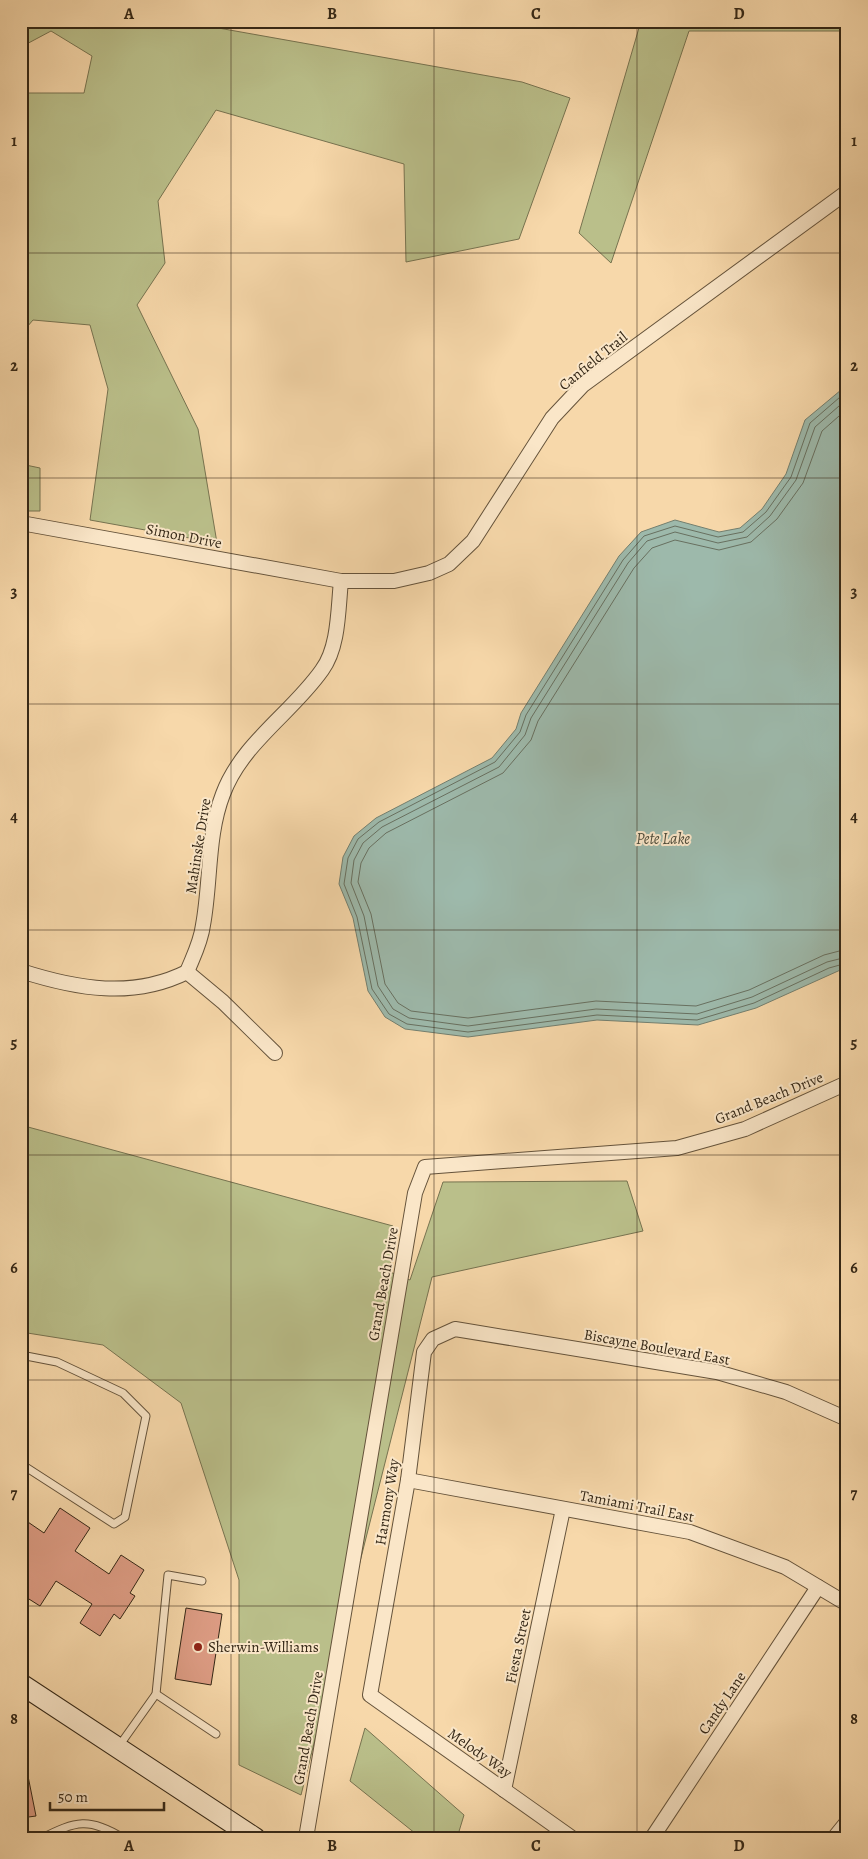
<svg xmlns="http://www.w3.org/2000/svg" width="868" height="1859" font-family="Alegreya,serif">
<style>
.green{fill:#babf8a;stroke:#777350}
.water{fill:#9db9ab;stroke:#737f6f}
.lines{fill:none;stroke-linecap:round;stroke-linejoin:round}
.shore{stroke:#687060;stroke-width:1}
.building{fill:#de9d85;stroke:#342716}
.lane-casing{stroke:#65533b;stroke-width:9}
.street-casing{stroke:#65533b;stroke-width:16}
.secondary-casing{stroke:#342716;stroke-width:22}
.lane{stroke:#fae6c8;stroke-width:7}
.street{stroke:#fae6c8;stroke-width:14}
.secondary{stroke:#fae6c8;stroke-width:20}
.grid{fill:none;stroke:#342716;stroke-width:1;stroke-opacity:0.55}
.poi-dot{fill:#8f2418;stroke:#fae6c8;stroke-width:2}
.labels{text-anchor:middle;dominant-baseline:central;stroke-width:4;stroke-linejoin:round;paint-order:stroke}
.street-label{font-size:15px;fill:#342716;stroke:#fae6c8}
.poi-label{font-size:15px;fill:#342716;stroke:#fae6c8;text-anchor:start}
.water-label{font-size:16px;font-style:italic;fill:#4e4c3b;stroke:#fae6c8}
.neatline{fill:none;stroke:#342716;stroke-width:2}
.grid-label{font-size:16px;text-anchor:middle;font-weight:bold;fill:#342716}
</style>
<rect width="100%" height="100%" fill="#f7d8aa"/>
<filter id="stains"><feTurbulence type="fractalNoise" baseFrequency=".004" numOctaves="4"/><feColorMatrix values="0 0 0 0 .2 0 0 0 0 .09 0 0 0 0 .02 0 0 0 .5 -.17"/></filter>
<radialGradient id="worn" r=".72"><stop offset=".6" stop-color="#630" stop-opacity="0"/><stop offset="1" stop-color="#630" stop-opacity=".3"/></radialGradient>
<g class="green">
<polygon points="21,21 179,21 522,82 570,98 519,239 406,262 404,164 216,110 158,201 165,263 137,305 198,429 217,543 90,520 108,389 90,325 33,320 21,334 21,233 27,211 21,200 21,93 84,93 92,56 51,31 21,47"/>
<polygon points="641,21 847,21 847,31 689,31 611,263 579,233"/>
<polygon points="21,464 40,468 40,511 21,511"/>
<polygon points="28,1127 393,1226 390,1272 410,1280 443,1182 627,1181 643,1231 432,1277 301,1795 239,1765 239,1580 181,1403 103,1345 21,1332 21,1155 26,1155"/>
<polygon points="365,1728 464,1815 457,1838 421,1838 350,1781"/>
</g>
<polygon class="water" points="847,385 847,967 756,1008 698,1025 597,1020 468,1037 405,1029 385,1017 368,991 353,918 339,884 343,857 354,836 376,818 492,758 516,729 521,713 619,556 641,532 675,520 719,532 740,528 762,509 786,474 805,420"/>
<g class="lines">
<g class="shore">
<polyline points="847,391 810,423 791,477 766,512 743,532 718,537 675,526 644,536 623,560 526,715 520,732 495,762 379,822 358,839 348,858 344,884 357,917 372,989 389,1014 407,1024 468,1032 597,1015 697,1020 754,1003 829,968 847,963"/>
<polyline points="847,399 815,427 796,480 770,516 747,537 718,543 675,532 647,541 628,563 531,718 525,735 499,767 382,827 363,843 354,860 351,883 364,916 378,986 393,1009 409,1018 468,1026 596,1009 697,1014 752,997 827,962 847,957"/>
<polyline points="847,409 822,431 803,483 777,519 751,542 719,550 675,540 652,548 634,568 538,721 531,740 503,773 386,833 369,848 361,863 358,882 371,914 385,984 398,1003 411,1011 468,1018 596,1001 696,1006 749,990 824,955 847,949"/>
</g>
</g>
<g class="building">
<polygon points="60,1508 90,1528 75,1551 109,1574 121,1555 144,1570 130,1593 135,1596 120,1619 114,1614 100,1636 80,1623 92,1604 56,1581 40,1606 21,1594 21,1569 26,1561 21,1558 21,1527 25,1520 44,1533"/>
<polygon points="186,1608 222,1614 211,1685 175,1679"/>
<polygon points="21,1771 27,1771 36,1816 21,1818"/>
</g>
<g class="lines">
<defs>
<g id="lane">
<polyline points="21,1355 57,1362 123,1393 146,1416 125,1517 114,1524 21,1464"/>
<polyline points="156,1694 216,1734"/>
<polyline points="119,1746 156,1694 168,1575 202,1581"/>
<path d="M42,1838c34,-17 47,-21 81,0"/>
</g>
<g id="street">
<polyline points="21,523 341,581 394,581 429,573 449,564 473,541 552,418 583,385 847,192"/>
<path d="M21,971c56,18 112,28 166,1"/>
<path d="M187,972c6,-15 14,-30 16,-47 8,-43 4,-90 20,-131 19,-51 69,-81 99,-124 17,-23 16,-61 19,-89"/>
<polyline points="187,972 223,1002 275,1053"/>
<polyline points="408,1480 690,1532 785,1567 847,1604"/>
<polyline points="504,1790 563,1509"/>
<polyline points="306,1838 415,1193 425,1167 677,1148 745,1129 847,1083"/>
<polyline points="572,1838 370,1695 408,1480 424,1352 433,1339 455,1329 717,1372 786,1392 847,1419"/>
<polyline points="652,1838 818,1587"/>
<polyline points="834,1838 847,1822"/>
</g>
<polyline id="secondary" points="21,1684 255,1838"/>
</defs>
<use href="#lane" class="lane-casing"/>
<use href="#street" class="street-casing"/>
<use href="#secondary" class="secondary-casing"/>
<use href="#lane" class="lane"/>
<use href="#street" class="street"/>
<use href="#secondary" class="secondary"/>
</g>
<path class="grid" d="M231,21v1817M434,21v1817M637,21v1817M21,253h826M21,478h826M21,704h826M21,930h826M21,1155h826M21,1380h826M21,1606h826"/>
<circle class="poi-dot" cx="198" cy="1647" r="5"/>
<g class="labels">
<g class="street-label">
<text transform="translate(593 361) rotate(-39)">Canfield Trail</text>
<text transform="translate(184 536) rotate(11)">Simon Drive</text>
<text transform="translate(198 846) rotate(-81)">Mahinske Drive</text>
<text transform="translate(769 1098) rotate(-22)">Grand Beach Drive</text>
<text transform="translate(383 1284) rotate(-80)">Grand Beach Drive</text>
<text transform="translate(657 1347) rotate(10)">Biscayne Boulevard East</text>
<text transform="translate(387 1502) rotate(-81)">Harmony Way</text>
<text transform="translate(637 1506) rotate(11)">Tamiami Trail East</text>
<text transform="translate(518 1646) rotate(-78)">Fiesta Street</text>
<text transform="translate(722 1703) rotate(-56)">Candy Lane</text>
<text transform="translate(308 1728) rotate(-80)">Grand Beach Drive</text>
<text transform="translate(480 1753) rotate(35)">Melody Way</text>
</g>
<g class="poi-label">
<text x="208" y="1647">Sherwin-Williams</text>
</g>
<g class="water-label">
<text x="663" y="839">Pete Lake</text>
</g>
</g>
<rect width="868" height="1859" fill="none" stroke="#f7d8aa" stroke-width="55"/>
<path d="M50 1802v8h114v-8" fill="none" stroke="#342716" stroke-width="2.5"/>
<text x="58" y="1802" font-size="15" fill="#342716" stroke="#fae6c8" stroke-width="4" paint-order="stroke">50 m</text>
<rect x="28" y="28" width="812" height="1804" class="neatline"/>
<g class="grid-label">
<text x="129" y="19">A</text>
<text x="332" y="19">B</text>
<text x="536" y="19">C</text>
<text x="739" y="19">D</text>
<text x="14" y="146">1</text>
<text x="854" y="146">1</text>
<text x="14" y="371">2</text>
<text x="854" y="371">2</text>
<text x="14" y="597">3</text>
<text x="854" y="597">3</text>
<text x="14" y="822">4</text>
<text x="854" y="822">4</text>
<text x="14" y="1048">5</text>
<text x="854" y="1048">5</text>
<text x="14" y="1273">6</text>
<text x="854" y="1273">6</text>
<text x="14" y="1499">7</text>
<text x="854" y="1499">7</text>
<text x="14" y="1724">8</text>
<text x="854" y="1724">8</text>
<text x="129" y="1851">A</text>
<text x="332" y="1851">B</text>
<text x="536" y="1851">C</text>
<text x="739" y="1851">D</text>
</g>
<rect width="100%" height="100%" filter="url(#stains)"/>
<rect width="100%" height="100%" fill="url(#worn)"/>
</svg>
